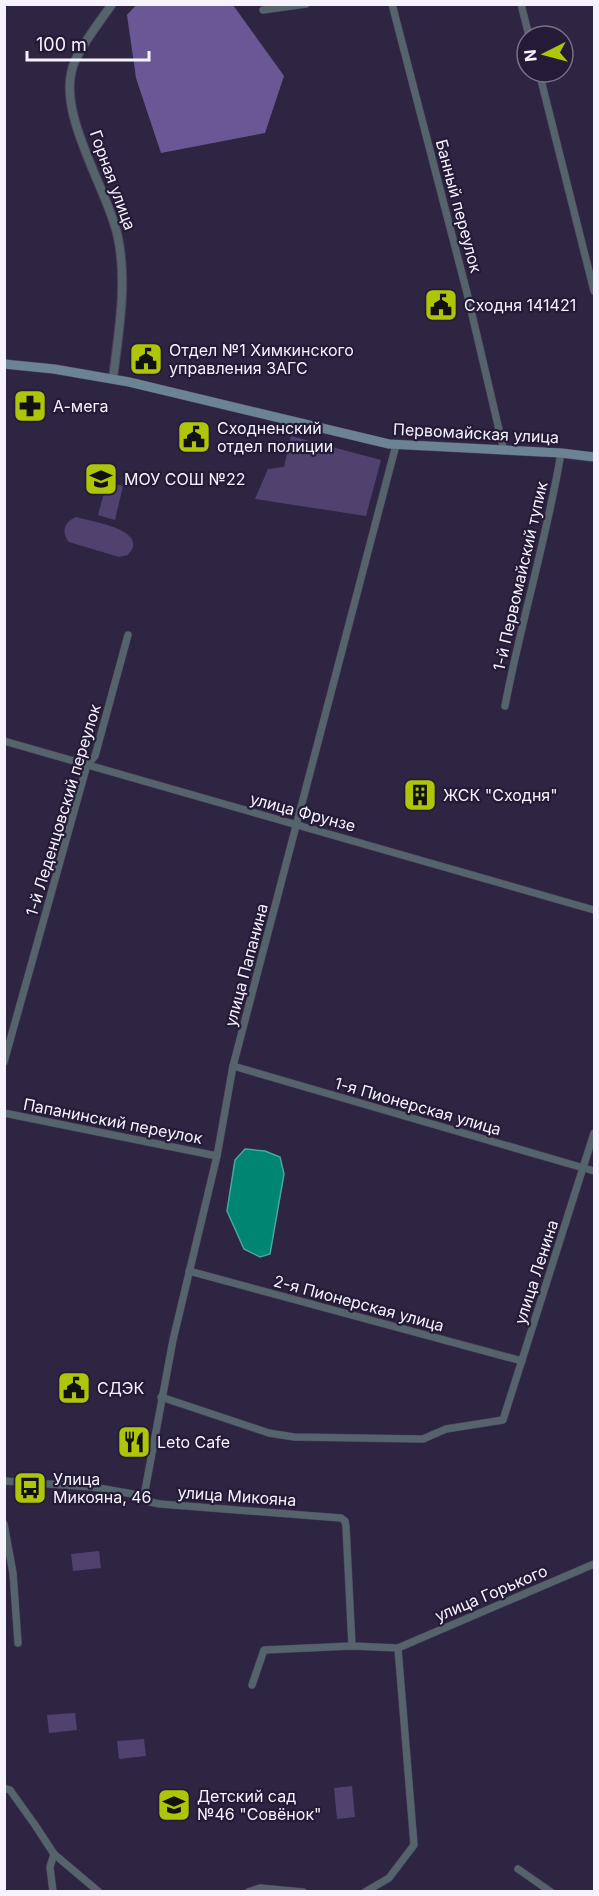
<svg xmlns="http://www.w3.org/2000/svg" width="599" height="1896" font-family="Inter,sans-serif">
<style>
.green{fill:#50416e}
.forest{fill:#6b5696}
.water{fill:#008572;stroke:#4aa69c;stroke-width:1.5}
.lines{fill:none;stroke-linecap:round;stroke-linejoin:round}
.minor-casing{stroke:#4a425c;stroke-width:8}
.tertiary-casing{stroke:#4a425c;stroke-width:10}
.secondary-casing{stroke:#4a425c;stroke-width:10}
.minor{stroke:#55636d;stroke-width:7}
.tertiary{stroke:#55636d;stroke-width:8}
.secondary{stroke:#6b8393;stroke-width:9}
.labels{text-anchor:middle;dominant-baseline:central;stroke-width:4.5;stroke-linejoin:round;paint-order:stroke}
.street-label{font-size:16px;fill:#f6f3fe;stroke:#241b37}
.poi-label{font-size:16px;fill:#f6f3fe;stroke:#241b37;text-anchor:start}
</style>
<rect width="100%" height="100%" fill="#2e2542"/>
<g class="green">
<polygon points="291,436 381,460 366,516 255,499 268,469 284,467"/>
<polygon points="107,482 123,486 115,520 98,515"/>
<path d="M76,517c14,4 62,11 57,30 -1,3 -4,6 -5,8l-9,2 -50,-15c-8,-10 -5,-20 7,-25z"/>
<polygon points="99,1551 101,1568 73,1571 71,1554"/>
<polygon points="75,1713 77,1730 49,1733 47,1715"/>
<polygon points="144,1739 146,1756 119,1759 117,1741"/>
<polygon points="352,1786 355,1817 337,1819 334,1788"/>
</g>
<polygon class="forest" points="136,5 233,5 284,76 265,133 161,153 136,78 127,15"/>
<polygon class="water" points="245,1149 265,1151 280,1157 284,1174 270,1254 260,1257 244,1249 227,1211 235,1160"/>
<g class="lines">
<defs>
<g id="minor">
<polyline points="392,4 467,293 504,451"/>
<polyline points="521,4 529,36"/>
<polyline points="263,10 306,4"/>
<polyline points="539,72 594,291"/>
<path d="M505,706c16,-85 42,-168 56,-253"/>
<polyline points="4,741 594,910"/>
<polyline points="4,1062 87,765 95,756 128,635"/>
<polyline points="233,1066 594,1171"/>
<polyline points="4,1113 217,1156"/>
<polyline points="189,1271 522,1361"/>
<polyline points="161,1397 269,1433 294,1437 423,1439 446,1429 503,1420 594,1133"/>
<polyline points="4,1481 93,1487 144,1496 150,1502 160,1504 341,1518 345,1521 346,1527 352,1646"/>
<polyline points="144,1496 173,1340 217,1156 233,1066 396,445"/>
<polyline points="4,1524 13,1573 18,1643"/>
<polyline points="252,1685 264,1650 352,1646 398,1648 594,1564"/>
<polyline points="4,1788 10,1790 35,1825 54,1854 99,1892"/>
<polyline points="518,1869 551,1892"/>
<polyline points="53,1892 50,1867 54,1854"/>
<polyline points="248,1892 260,1888 303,1892"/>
<polyline points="365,1892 389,1878 414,1845 398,1648"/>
</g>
<path id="tertiary" d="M112,4c-13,19 -28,37 -37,57 -23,50 36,131 44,182 8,45 -1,92 -6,136"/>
<polyline id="secondary" points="4,364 54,369 129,382 389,444 561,453 594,457"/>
</defs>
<use href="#minor" class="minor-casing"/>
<use href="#tertiary" class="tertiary-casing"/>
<use href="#secondary" class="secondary-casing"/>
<use href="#minor" class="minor"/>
<use href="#tertiary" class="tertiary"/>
<use href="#secondary" class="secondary"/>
</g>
<defs>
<symbol id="civic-square" viewBox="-11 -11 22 22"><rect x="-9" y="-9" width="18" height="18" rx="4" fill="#aec508" stroke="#241b37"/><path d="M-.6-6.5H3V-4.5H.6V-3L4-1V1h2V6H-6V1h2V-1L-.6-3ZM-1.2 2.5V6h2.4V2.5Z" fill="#111"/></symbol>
<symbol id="pharmacy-square" viewBox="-11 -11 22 22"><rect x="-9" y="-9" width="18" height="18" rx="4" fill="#aec508" stroke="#241b37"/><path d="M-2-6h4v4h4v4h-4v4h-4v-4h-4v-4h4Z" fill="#111"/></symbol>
<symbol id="school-square" viewBox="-11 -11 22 22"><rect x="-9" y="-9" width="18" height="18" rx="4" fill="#aec508" stroke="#241b37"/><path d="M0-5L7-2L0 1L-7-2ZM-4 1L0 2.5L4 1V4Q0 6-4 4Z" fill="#111"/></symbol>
<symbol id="building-square" viewBox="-11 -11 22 22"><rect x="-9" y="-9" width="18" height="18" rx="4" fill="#aec508" stroke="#241b37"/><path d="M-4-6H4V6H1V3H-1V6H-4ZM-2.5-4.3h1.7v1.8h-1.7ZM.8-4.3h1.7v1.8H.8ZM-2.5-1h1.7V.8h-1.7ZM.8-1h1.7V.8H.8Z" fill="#111"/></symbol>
<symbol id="restaurant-square" viewBox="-11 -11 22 22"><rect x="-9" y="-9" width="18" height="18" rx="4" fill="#aec508" stroke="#241b37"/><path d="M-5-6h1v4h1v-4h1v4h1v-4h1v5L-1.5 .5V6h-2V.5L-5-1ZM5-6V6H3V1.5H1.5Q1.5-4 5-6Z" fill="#111"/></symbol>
<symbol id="bus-square" viewBox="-11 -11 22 22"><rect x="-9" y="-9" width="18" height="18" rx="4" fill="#aec508" stroke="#241b37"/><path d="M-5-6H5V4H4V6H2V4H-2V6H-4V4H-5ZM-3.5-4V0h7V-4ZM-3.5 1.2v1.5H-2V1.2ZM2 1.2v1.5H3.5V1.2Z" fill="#111"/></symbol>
</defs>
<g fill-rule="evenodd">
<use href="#civic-square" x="422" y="286" width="38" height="38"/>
<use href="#civic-square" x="127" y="340" width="38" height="38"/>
<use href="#pharmacy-square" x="11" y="387" width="38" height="38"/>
<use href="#civic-square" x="175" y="418" width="38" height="38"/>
<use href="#school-square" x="82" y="460" width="38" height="38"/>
<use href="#building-square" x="401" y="776" width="38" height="38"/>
<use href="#civic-square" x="55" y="1369" width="38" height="38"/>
<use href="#restaurant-square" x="115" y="1423" width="38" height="38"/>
<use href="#bus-square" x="11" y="1469" width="38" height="38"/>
<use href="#school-square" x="155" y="1786" width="38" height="38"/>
</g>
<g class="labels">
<g class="street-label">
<text transform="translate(113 180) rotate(70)">Горная улица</text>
<text transform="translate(459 206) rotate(75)">Банный переулок</text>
<text transform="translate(476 433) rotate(3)">Первомайская улица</text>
<text transform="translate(520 576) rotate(-77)">1-й Первомайский тупик</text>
<text transform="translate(63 810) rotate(-73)">1-й Леденцовский переулок</text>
<text transform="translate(303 812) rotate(15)">улица Фрунзе</text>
<text transform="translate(246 965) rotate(-75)">улица Папанина</text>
<text transform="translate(418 1106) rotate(16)">1-я Пионерская улица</text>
<text transform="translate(113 1121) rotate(11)">Папанинский переулок</text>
<text transform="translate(536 1272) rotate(-72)">улица Ленина</text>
<text transform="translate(359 1303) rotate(15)">2-я Пионерская улица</text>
<text transform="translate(237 1496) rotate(4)">улица Микояна</text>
<text transform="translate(491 1593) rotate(-23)">улица Горького</text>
</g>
<g class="poi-label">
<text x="464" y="305">Сходня 141421</text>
<text x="169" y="350">Отдел №1 Химкинского<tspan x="169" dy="18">управления ЗАГС</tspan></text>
<text x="53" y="406">А-мега</text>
<text x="217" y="428">Сходненский<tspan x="217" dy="18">отдел полиции</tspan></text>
<text x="124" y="479">МОУ СОШ №22</text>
<text x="443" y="795">ЖСК "Сходня"</text>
<text x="97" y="1388">СДЭК</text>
<text x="157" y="1442">Leto Cafe</text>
<text x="53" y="1479">Улица<tspan x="53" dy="18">Микояна, 46</tspan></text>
<text x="197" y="1796">Детский сад<tspan x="197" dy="18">№46 "Совёнок"</tspan></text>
</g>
</g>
<rect width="599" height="1896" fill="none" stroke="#f6f3fe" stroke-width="12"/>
<g transform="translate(545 54) rotate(264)"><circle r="28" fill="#241b37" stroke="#787187" stroke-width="1.5"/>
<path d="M0-4.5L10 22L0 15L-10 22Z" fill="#aec508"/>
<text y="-9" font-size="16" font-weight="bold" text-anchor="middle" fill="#f6f3fe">N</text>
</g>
<path d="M27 51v9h122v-9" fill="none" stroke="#f6f3fe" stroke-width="3"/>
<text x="36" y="51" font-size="18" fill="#f6f3fe" stroke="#241b37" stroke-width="4.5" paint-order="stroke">100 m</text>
</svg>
